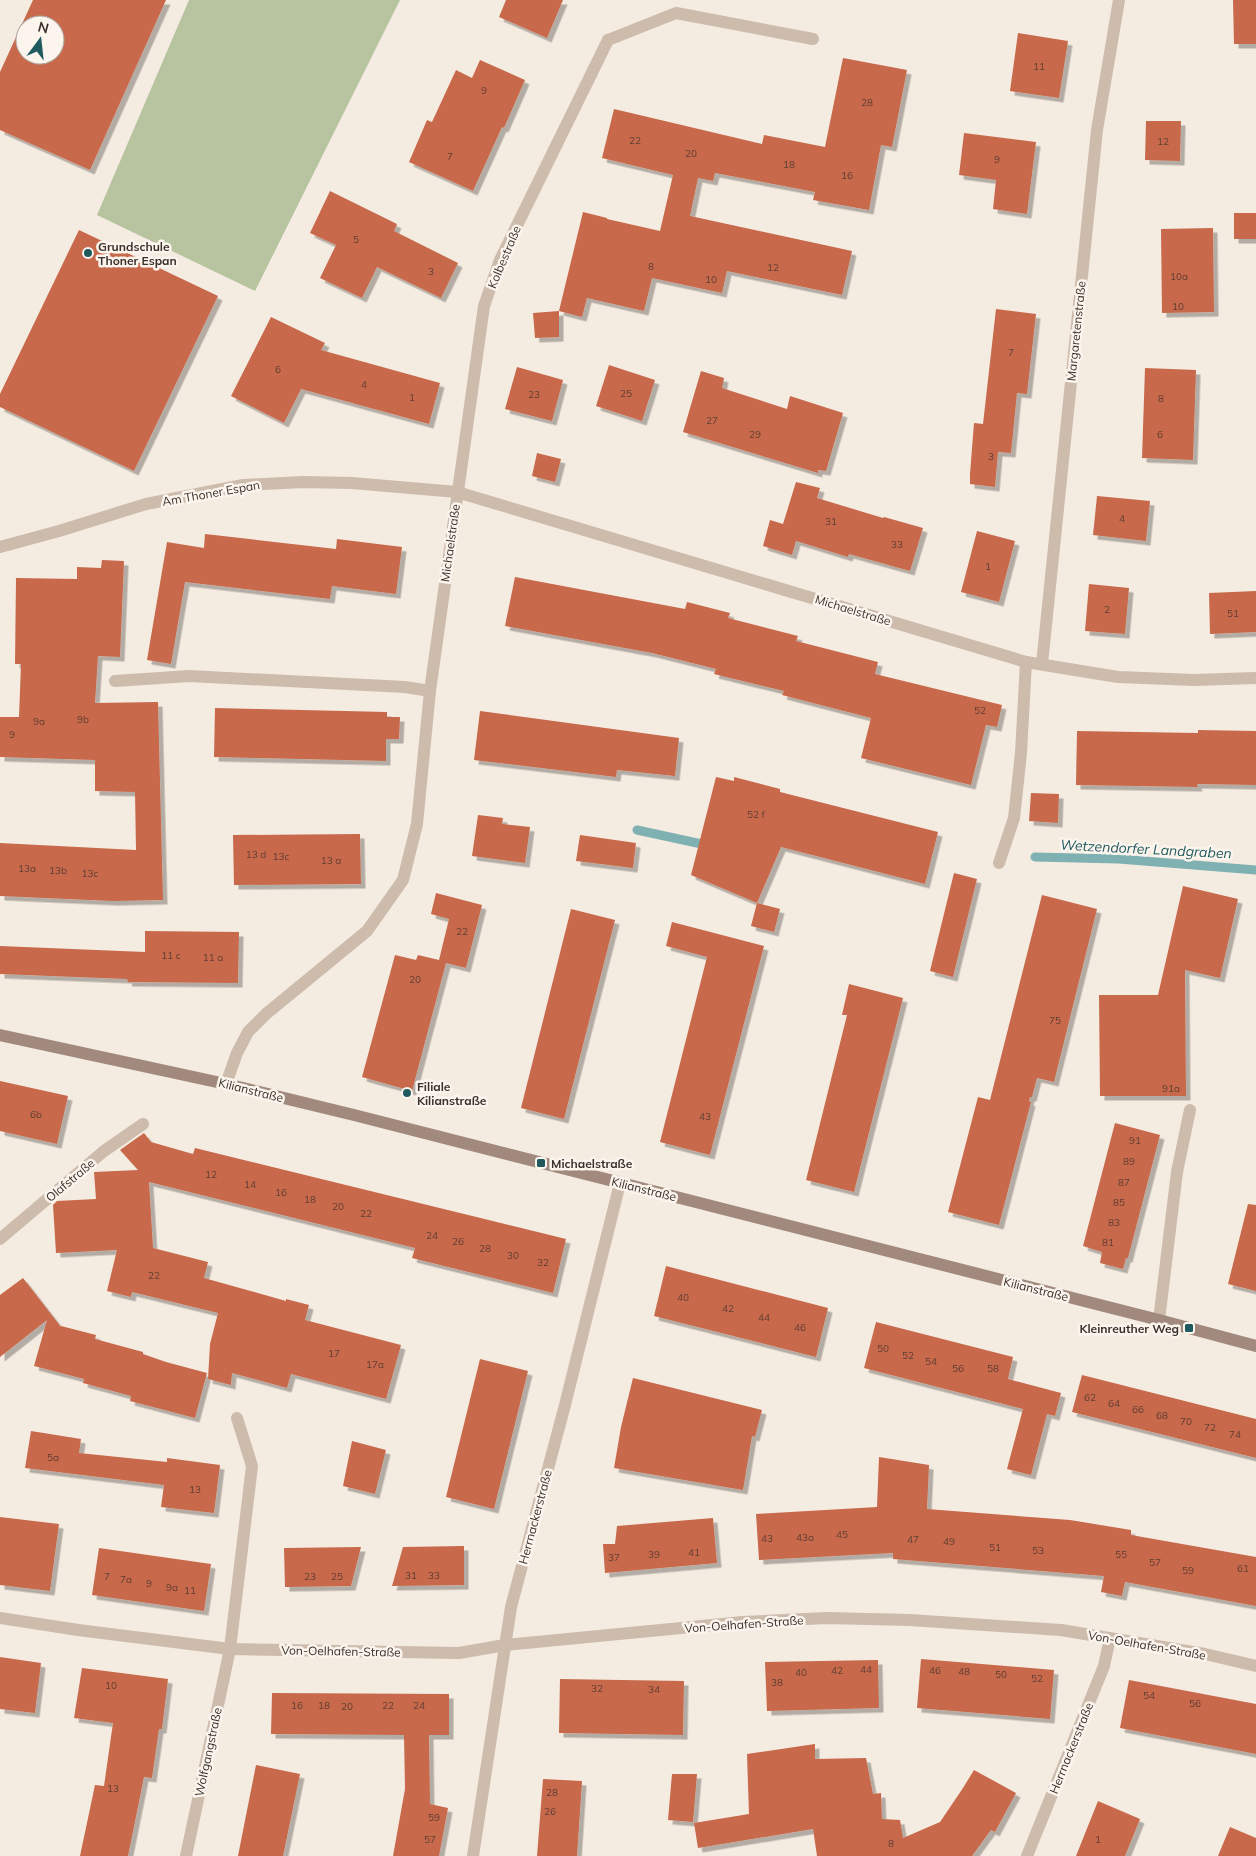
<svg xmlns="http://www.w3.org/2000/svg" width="1256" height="1856" font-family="Mulish,sans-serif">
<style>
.green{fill:#b8c4a0}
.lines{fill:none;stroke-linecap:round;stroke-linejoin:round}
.stream{stroke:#7fb0b2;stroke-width:9}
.building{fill:#c8694b;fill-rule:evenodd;filter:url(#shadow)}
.service{stroke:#cdbbac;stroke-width:12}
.minor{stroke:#cdbbac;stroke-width:12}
.secondary{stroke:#a18a7d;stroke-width:12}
.poi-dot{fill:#1f5a5e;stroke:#fbf5ee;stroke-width:2}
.labels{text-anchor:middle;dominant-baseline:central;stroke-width:5;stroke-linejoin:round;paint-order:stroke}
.number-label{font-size:10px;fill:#5e3e33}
.poi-label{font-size:12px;font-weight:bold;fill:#3b302b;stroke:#fbf5ee;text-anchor:start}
.street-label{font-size:12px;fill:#3b302b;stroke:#fbf5ee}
.water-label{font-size:14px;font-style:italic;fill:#1f5a5e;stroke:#fbf5ee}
</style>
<defs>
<filter id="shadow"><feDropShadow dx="4.5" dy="4.5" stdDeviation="0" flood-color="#0004"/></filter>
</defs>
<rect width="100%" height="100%" fill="#f4ebe1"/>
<polygon class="green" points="189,0 400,0 255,291 97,215"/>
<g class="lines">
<g class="stream">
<polyline points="637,830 711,846"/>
<polyline points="1035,857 1119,859 1256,870"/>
</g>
</g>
<g class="building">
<path d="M33,0h133l-76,170 -90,-40v-58zM25,25h30v30h-30z"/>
<polygon points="506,0 563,0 547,38 499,17"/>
<polygon points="1233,0 1256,0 1256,44 1234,44"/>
<polygon points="1018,33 1068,41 1059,98 1010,91"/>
<polygon points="843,58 907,70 892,147 881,145 869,210 813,200 815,192 715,173 713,181 698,178 690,216 852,251 842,295 727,271 722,293 652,278 644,311 587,298 582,317 559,311 583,212 607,218 607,219 660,231 673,175 602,158 614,109 762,144 764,135 825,147"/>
<polygon points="480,60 525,80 504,128 502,127 473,191 409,162 427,120 432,122 456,70 472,78"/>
<polygon points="1146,121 1181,121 1180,161 1145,160"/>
<polygon points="964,133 1036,142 1027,214 993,209 996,180 959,175"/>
<polygon points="330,191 397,224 394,231 458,263 441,298 377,267 362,298 320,278 336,245 310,233"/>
<rect x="1234" y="213" width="22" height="26"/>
<polygon points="1213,228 1214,312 1162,313 1161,229"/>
<polygon points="79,230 218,296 134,471 0,407 0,394"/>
<polygon points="996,309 1036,314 1027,394 1017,393 1011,453 998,452 995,487 970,484 970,474 974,423 983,424"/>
<polygon points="559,311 559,337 535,338 533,313"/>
<polygon points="271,317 325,343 321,350 440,383 429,424 301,389 284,423 231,396"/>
<polygon points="609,365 655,380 642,421 596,406"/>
<polygon points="517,367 563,380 552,421 505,409"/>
<polygon points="1145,368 1196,370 1193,460 1142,458"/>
<polygon points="701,371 724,378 722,388 787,409 790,396 843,413 826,471 818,470 818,473 683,432"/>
<polygon points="537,453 561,459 555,482 532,476"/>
<polygon points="796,482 820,488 817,498 883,518 884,517 923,528 910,571 849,554 848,557 796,541 792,555 763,546 770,520 783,524"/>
<polygon points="1097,496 1150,501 1146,541 1093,535"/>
<polygon points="977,531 1015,541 999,602 961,592"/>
<polygon points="205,534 336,549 337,539 402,547 396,594 332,586 330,599 185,582 171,664 147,660 167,542 204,548"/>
<polygon points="102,560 124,561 120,657 98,656 95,703 158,702 163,900 113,901 0,896 0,843 136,850 135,792 95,791 95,760 0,757 0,717 19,717 21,664 15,664 16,578 77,579 77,567 101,568"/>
<polygon points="515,577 685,609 687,602 730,613 728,618 798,636 796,641 878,662 875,674 1002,705 997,727 986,725 971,785 861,758 871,718 782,695 784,691 714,674 716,669 652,653 505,626"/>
<polygon points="1089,584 1129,588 1125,634 1085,631"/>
<polygon points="1256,591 1256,632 1210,634 1209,593"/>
<polygon points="215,708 387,712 387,717 400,717 399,739 386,739 386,761 214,757"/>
<polygon points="480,711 679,738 675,776 617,770 616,777 474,760"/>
<polygon points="1198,730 1256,731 1256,785 1197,784 1198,787 1076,785 1077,731 1198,733"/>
<polygon points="716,777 734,781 734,777 780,789 780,792 938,832 925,884 781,847 757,903 691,875"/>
<polygon points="1031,793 1059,794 1058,823 1029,821"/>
<polygon points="478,815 503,818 502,824 530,827 525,863 472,856"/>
<polygon points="360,834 361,884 234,885 233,835"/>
<polygon points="580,835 636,843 633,868 576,861"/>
<polygon points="954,873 977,879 953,977 930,971"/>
<polygon points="1183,886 1238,899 1220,978 1185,970 1186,1096 1100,1096 1099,995 1158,995"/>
<polygon points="436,893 482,905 466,968 446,963 412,1091 362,1077 395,955 416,960 418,955 439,960 449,919 431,914"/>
<polygon points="1042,895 1097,909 1054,1082 1037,1078 1032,1097 1030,1097 1029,1101 1031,1102 999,1225 948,1212 978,1097 990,1100"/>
<polygon points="757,903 780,909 774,932 751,926"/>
<polygon points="571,909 615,920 564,1119 521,1108"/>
<polygon points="672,922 764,946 710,1155 660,1142 707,957 666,946"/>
<polygon points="145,931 239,932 238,983 128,982 127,979 0,974 0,946 145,952"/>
<polygon points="849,984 903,998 854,1192 806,1180 847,1015 842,1015"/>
<polygon points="0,1081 68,1096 57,1144 0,1131"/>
<polygon points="1115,1123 1160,1135 1128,1258 1126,1258 1123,1269 1100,1263 1102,1252 1083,1246"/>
<polygon points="144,1133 151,1142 193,1154 195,1148 566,1239 553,1293 412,1258 415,1248 149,1182 153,1248 208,1262 204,1278 286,1301 286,1299 309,1305 305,1320 401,1345 386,1399 291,1374 287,1388 232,1373 231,1385 208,1379 210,1344 218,1313 132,1292 131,1297 107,1291 117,1250 56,1253 53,1205 57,1201 96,1199 94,1172 138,1170 120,1150"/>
<polygon points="1248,1204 1256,1205 1256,1291 1228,1284"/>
<polygon points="666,1266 828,1308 816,1357 654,1316"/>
<polygon points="23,1278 61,1327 61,1326 96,1335 95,1339 143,1352 143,1354 166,1362 207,1373 195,1418 130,1401 131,1396 83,1383 84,1379 34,1366 47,1320 0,1357 0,1295"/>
<polygon points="876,1322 1013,1357 1008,1379 1061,1393 1055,1416 1047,1414 1031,1475 1007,1469 1023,1409 864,1368"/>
<polygon points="480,1359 528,1371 494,1509 446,1497"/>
<polygon points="1082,1375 1256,1419 1256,1458 1072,1412"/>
<polygon points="633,1378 762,1410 755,1437 752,1436 743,1490 614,1468 621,1427"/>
<polygon points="31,1431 81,1439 79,1453 167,1462 167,1458 220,1465 214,1513 161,1507 164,1485 25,1468"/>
<polygon points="352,1441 386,1450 375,1494 343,1486"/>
<polygon points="879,1457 929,1465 927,1509 1070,1520 1131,1530 1131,1535 1256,1557 1256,1606 1125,1582 1122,1596 1101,1592 1104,1576 893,1559 893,1553 759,1560 756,1514 877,1507"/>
<polygon points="0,1517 59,1524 50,1591 0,1585"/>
<polygon points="713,1518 717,1563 605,1573 603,1544 615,1544 617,1526"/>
<polygon points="464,1546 464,1585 392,1586 403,1547"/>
<polygon points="361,1547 351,1586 285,1587 284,1548"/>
<polygon points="99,1548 211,1564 204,1611 92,1595"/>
<polygon points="0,1657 41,1663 35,1713 0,1709"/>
<polygon points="921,1659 1054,1670 1050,1719 917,1708"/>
<polygon points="878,1660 879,1708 767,1711 765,1662"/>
<polygon points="82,1668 168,1679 162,1729 159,1729 152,1778 144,1777 128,1856 80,1856 95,1785 104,1786 113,1723 74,1718"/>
<polygon points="560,1679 684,1681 683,1735 559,1733"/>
<polygon points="1129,1680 1256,1704 1256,1754 1120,1728"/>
<polygon points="272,1693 449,1694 449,1735 429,1735 430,1804 448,1808 439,1856 393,1856 405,1789 404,1735 271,1734"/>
<polygon points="815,1744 815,1759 866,1758 873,1794 881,1793 882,1819 900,1820 903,1838 940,1822 963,1788 974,1770 1016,1793 995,1832 991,1830 972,1856 817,1856 813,1829 698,1848 694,1823 749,1814 747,1754"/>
<polygon points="256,1765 300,1774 283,1856 238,1856"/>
<polygon points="672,1774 697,1774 693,1822 668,1820"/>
<polygon points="543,1779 582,1781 577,1856 537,1856"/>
<polygon points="1098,1801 1140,1819 1125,1856 1076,1856"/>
<polygon points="1230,1827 1256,1838 1256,1856 1218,1856"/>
</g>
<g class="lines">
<g class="service">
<polyline points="608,40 676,13 813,39"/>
<polyline points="115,681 189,676 405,687 430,691"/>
<polyline points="1159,1320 1177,1172 1190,1110"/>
</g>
<g class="minor">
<polyline points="0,547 59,531 146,504 243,485 303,482 352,483 457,492 1026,662 1118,677 1194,680 1256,678"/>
<polyline points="1042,664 1097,130 1119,0"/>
<polyline points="999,863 1014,818 1021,753 1026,662"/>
<polyline points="226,1084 237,1053 248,1032 266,1014 367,931 403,880 417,824 430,691 484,306 500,260 608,40"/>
<polyline points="0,1239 104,1151 143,1124"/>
<polyline points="0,1618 78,1630 230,1649 459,1653 505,1645 743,1622 827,1618 910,1620 1061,1630 1205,1654 1256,1666"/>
<polyline points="186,1856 230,1649 252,1466 237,1418"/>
<polyline points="473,1856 511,1607 565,1405 620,1183"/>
<polyline points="1027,1856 1104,1666 1110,1638"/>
</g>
<polyline class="secondary" points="0,1035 226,1084 354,1115 1159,1320 1256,1346"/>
</g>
<g class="poi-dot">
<circle cx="88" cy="253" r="5"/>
<circle cx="407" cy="1093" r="5"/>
<rect x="536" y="1158" width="10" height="10" rx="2.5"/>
<rect x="1184" y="1323" width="10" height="10" rx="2.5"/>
</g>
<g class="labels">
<g class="number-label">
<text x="1039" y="66">11</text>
<text x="484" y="90">9</text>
<text x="867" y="102">28</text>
<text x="635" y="140">22</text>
<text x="1163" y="141">12</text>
<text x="691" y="153">20</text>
<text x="450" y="156">7</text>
<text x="997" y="159">9</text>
<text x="789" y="164">18</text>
<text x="847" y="175">16</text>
<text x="356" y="239">5</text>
<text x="651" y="266">8</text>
<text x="773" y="267">12</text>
<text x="431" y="271">3</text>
<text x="1179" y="276">10a</text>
<text x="711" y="279">10</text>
<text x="1178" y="306">10</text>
<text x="1011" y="352">7</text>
<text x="278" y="369">6</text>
<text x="364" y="384">4</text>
<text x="626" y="393">25</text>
<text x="534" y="394">23</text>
<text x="412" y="397">1</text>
<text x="1161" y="398">8</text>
<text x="712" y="420">27</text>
<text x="755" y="434">29</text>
<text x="1160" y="434">6</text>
<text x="991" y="456">3</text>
<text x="1122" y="518">4</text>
<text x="831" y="521">31</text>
<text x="897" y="544">33</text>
<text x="988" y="566">1</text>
<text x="1107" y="609">2</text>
<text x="1233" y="613">51</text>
<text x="980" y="710">52</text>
<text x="83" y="719">9b</text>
<text x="39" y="721">9a</text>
<text x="12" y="734">9</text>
<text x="756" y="814">52 f</text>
<text x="256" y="854">13 d</text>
<text x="281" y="856">13c</text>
<text x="331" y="860">13 a</text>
<text x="27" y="868">13a</text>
<text x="58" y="870">13b</text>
<text x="90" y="873">13c</text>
<text x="462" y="931">22</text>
<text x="171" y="955">11 c</text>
<text x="213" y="957">11 a</text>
<text x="415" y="979">20</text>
<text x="1055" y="1020">75</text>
<text x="1171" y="1088">91a</text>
<text x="36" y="1114">6b</text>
<text x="705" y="1116">43</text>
<text x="1135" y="1140">91</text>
<text x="1129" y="1161">89</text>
<text x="211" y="1174">12</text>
<text x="1124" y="1182">87</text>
<text x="250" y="1184">14</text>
<text x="281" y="1192">16</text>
<text x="310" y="1199">18</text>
<text x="1119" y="1202">85</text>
<text x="338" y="1206">20</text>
<text x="366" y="1213">22</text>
<text x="1114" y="1222">83</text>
<text x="432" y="1235">24</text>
<text x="458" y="1241">26</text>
<text x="1108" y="1242">81</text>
<text x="485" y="1248">28</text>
<text x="513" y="1255">30</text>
<text x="543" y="1262">32</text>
<text x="154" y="1275">22</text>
<text x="683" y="1297">40</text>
<text x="728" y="1308">42</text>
<text x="764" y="1317">44</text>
<text x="800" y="1327">46</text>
<text x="883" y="1348">50</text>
<text x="334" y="1353">17</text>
<text x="908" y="1355">52</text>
<text x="931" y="1361">54</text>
<text x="375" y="1364">17a</text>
<text x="958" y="1368">56</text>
<text x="993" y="1368">58</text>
<text x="1090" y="1397">62</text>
<text x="1114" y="1403">64</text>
<text x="1138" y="1409">66</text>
<text x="1162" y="1415">68</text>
<text x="1186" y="1421">70</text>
<text x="1210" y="1427">72</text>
<text x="1235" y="1434">74</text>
<text x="53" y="1457">5a</text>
<text x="195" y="1489">13</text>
<text x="842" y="1534">45</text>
<text x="805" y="1537">43a</text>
<text x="767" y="1538">43</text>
<text x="913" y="1539">47</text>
<text x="949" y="1541">49</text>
<text x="995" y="1547">51</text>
<text x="1038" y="1550">53</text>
<text x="694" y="1552">41</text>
<text x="654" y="1554">39</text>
<text x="1121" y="1554">55</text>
<text x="614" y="1557">37</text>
<text x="1155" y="1562">57</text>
<text x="1243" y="1568">61</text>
<text x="1188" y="1570">59</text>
<text x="411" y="1575">31</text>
<text x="434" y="1575">33</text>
<text x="107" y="1576">7</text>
<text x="310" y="1576">23</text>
<text x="337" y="1576">25</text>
<text x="126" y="1579">7a</text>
<text x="149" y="1583">9</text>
<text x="172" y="1587">9a</text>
<text x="190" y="1590">11</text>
<text x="866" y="1669">44</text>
<text x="837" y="1670">42</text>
<text x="935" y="1670">46</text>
<text x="964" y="1671">48</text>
<text x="801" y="1672">40</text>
<text x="1001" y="1674">50</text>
<text x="1037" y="1678">52</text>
<text x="777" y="1682">38</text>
<text x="111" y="1685">10</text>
<text x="597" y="1688">32</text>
<text x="654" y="1689">34</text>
<text x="1149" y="1695">54</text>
<text x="1195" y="1703">56</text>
<text x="297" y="1705">16</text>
<text x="324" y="1705">18</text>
<text x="388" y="1705">22</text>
<text x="419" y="1705">24</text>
<text x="347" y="1706">20</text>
<text x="113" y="1788">13</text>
<text x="552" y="1792">28</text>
<text x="550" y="1811">26</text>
<text x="434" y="1817">59</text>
<text x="430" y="1839">57</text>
<text x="1098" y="1839">1</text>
<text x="891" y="1843">8</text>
</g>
<g class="poi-label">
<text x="98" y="246">Grundschule<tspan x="98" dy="14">Thoner Espan</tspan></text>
<text x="417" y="1086">Filiale<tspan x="417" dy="14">Kilianstraße</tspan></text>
<text x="551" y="1163">Michaelstraße</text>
<text x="1179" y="1328" text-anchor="end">Kleinreuther Weg</text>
</g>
<g class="street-label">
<text transform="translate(504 257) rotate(-67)">Kolbestraße</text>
<text transform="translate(1076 331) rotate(-84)">Margaretenstraße</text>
<text transform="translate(211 493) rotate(-10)">Am Thoner Espan</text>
<text transform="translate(450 543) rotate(-82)">Michaelstraße</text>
<text transform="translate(853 610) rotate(17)">Michaelstraße</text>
<text transform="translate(251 1090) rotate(14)">Kilianstraße</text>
<text transform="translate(70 1180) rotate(-40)">Olafstraße</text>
<text transform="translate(644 1189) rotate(14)">Kilianstraße</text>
<text transform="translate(1036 1289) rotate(14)">Kilianstraße</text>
<text transform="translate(535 1517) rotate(-75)">Herrnackerstraße</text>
<text transform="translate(744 1624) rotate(-4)">Von-Oelhafen-Straße</text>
<text transform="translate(1147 1645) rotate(10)">Von-Oelhafen-Straße</text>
<text transform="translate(341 1651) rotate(1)">Von-Oelhafen-Straße</text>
<text transform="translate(1071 1748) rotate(-68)">Herrnackerstraße</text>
<text transform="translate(208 1752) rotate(-78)">Wolfgangstraße</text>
</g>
<g class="water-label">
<text transform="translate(1146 849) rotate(3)">Wetzendorfer Landgraben</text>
</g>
</g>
<g transform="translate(40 40) rotate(15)"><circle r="24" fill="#fbf5ee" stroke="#aea6a0"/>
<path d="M0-4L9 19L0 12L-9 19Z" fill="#1f5a5e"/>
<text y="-8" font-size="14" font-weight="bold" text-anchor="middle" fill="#3b302b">N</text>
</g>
</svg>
